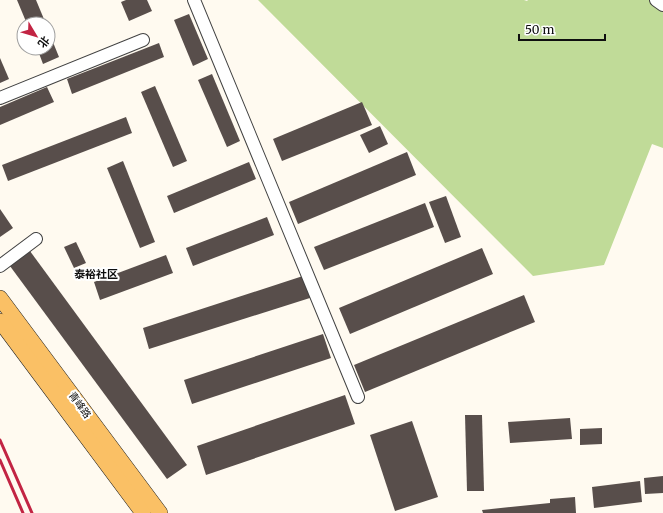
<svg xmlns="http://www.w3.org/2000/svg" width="663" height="513" font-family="Merriweather,'Noto Sans SC',serif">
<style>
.forest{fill:#c0db98}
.building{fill:#584e4b}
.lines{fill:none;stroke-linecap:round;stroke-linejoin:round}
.minor-casing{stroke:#424242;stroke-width:14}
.major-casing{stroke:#202020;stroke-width:16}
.minor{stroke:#fff;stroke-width:12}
.major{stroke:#fac065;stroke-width:15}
.rail{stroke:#c22443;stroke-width:3}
.labels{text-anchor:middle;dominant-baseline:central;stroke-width:4;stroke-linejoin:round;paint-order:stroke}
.street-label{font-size:10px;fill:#0f0f0f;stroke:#fff}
.neighbourhood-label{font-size:11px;font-weight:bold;fill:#0f0f0f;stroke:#fff}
</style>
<rect width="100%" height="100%" fill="#fffaf0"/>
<polygon class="forest" points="258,0 524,0 527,1 528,0 663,0 663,148 652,144 604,265 533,276"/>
<g class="building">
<polygon points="17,0 36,0 46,24 27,24"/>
<polygon points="126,0 147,0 152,11 129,21 121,2"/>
<polygon points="189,14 208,59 193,66 174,20"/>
<polygon points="48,30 59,57 43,64 37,48 48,48"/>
<polygon points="159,43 164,57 72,94 67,79"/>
<polygon points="0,58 9,79 0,83"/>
<polygon points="212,74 240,141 227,147 198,80"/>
<polygon points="155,86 187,161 173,167 141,92"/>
<polygon points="47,87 54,102 0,125 0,107"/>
<polygon points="362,102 372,125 282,161 273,139"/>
<polygon points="126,117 132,133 8,181 2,165"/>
<polygon points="380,126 388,144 369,153 360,135"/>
<polygon points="407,152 416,175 298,224 289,202"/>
<polygon points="123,161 155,242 140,248 107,168"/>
<polygon points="249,162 256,179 174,213 167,196"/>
<polygon points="446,196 461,237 445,243 429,202"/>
<polygon points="425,203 434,227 324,270 314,247"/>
<polygon points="0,209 13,228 0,237"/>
<polygon points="267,217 274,235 193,266 186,248"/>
<polygon points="76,242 86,263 74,268 64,247"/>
<polygon points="27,247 187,465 167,479 7,262"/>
<polygon points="482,248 493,274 350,334 339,308"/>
<polygon points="166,255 173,273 100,300 94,282"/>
<polygon points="306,275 313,297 149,349 143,328"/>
<polygon points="524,295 535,322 365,392 354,365"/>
<polygon points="323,334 331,358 192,404 184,380"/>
<polygon points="345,395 355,424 206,475 197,446"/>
<polygon points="465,415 482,415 484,491 467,491"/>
<polygon points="570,418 572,439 510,443 508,422"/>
<polygon points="412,421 438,497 395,511 370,435"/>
<polygon points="602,428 602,444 580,445 580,429"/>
<polygon points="663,476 663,493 645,494 644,478"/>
<polygon points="640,481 642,502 594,508 592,487"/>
<polygon points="575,497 576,513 483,513 482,510 550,503 550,499"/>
</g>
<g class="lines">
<defs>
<g id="minor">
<polyline points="194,0 358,397"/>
<polyline points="656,0 663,5"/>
<polyline points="0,98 143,40"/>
<polyline points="0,266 36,239"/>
</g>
<g id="major">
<polyline points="0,298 160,513"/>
<polyline points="0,321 143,513"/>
</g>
</defs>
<use href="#minor" class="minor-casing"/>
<use href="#major" class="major-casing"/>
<use href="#minor" class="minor"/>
<use href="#major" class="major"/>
<g class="rail">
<polyline points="0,440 32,513"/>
<polyline points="0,460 23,513"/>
</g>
</g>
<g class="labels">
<g class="street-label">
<text transform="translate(80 405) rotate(54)">青峰路</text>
</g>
<g class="neighbourhood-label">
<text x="96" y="274">泰裕社区</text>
</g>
</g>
<g transform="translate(36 36) rotate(128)"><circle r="19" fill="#ffffff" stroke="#9f9f9f"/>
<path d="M0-3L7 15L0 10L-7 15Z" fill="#c22443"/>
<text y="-6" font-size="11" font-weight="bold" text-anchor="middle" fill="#0f0f0f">北</text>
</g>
<path d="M519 34v6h86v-6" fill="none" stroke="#0f0f0f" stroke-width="2"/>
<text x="525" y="34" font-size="12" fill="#0f0f0f" stroke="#ffffff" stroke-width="3" paint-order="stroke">50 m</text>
</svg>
